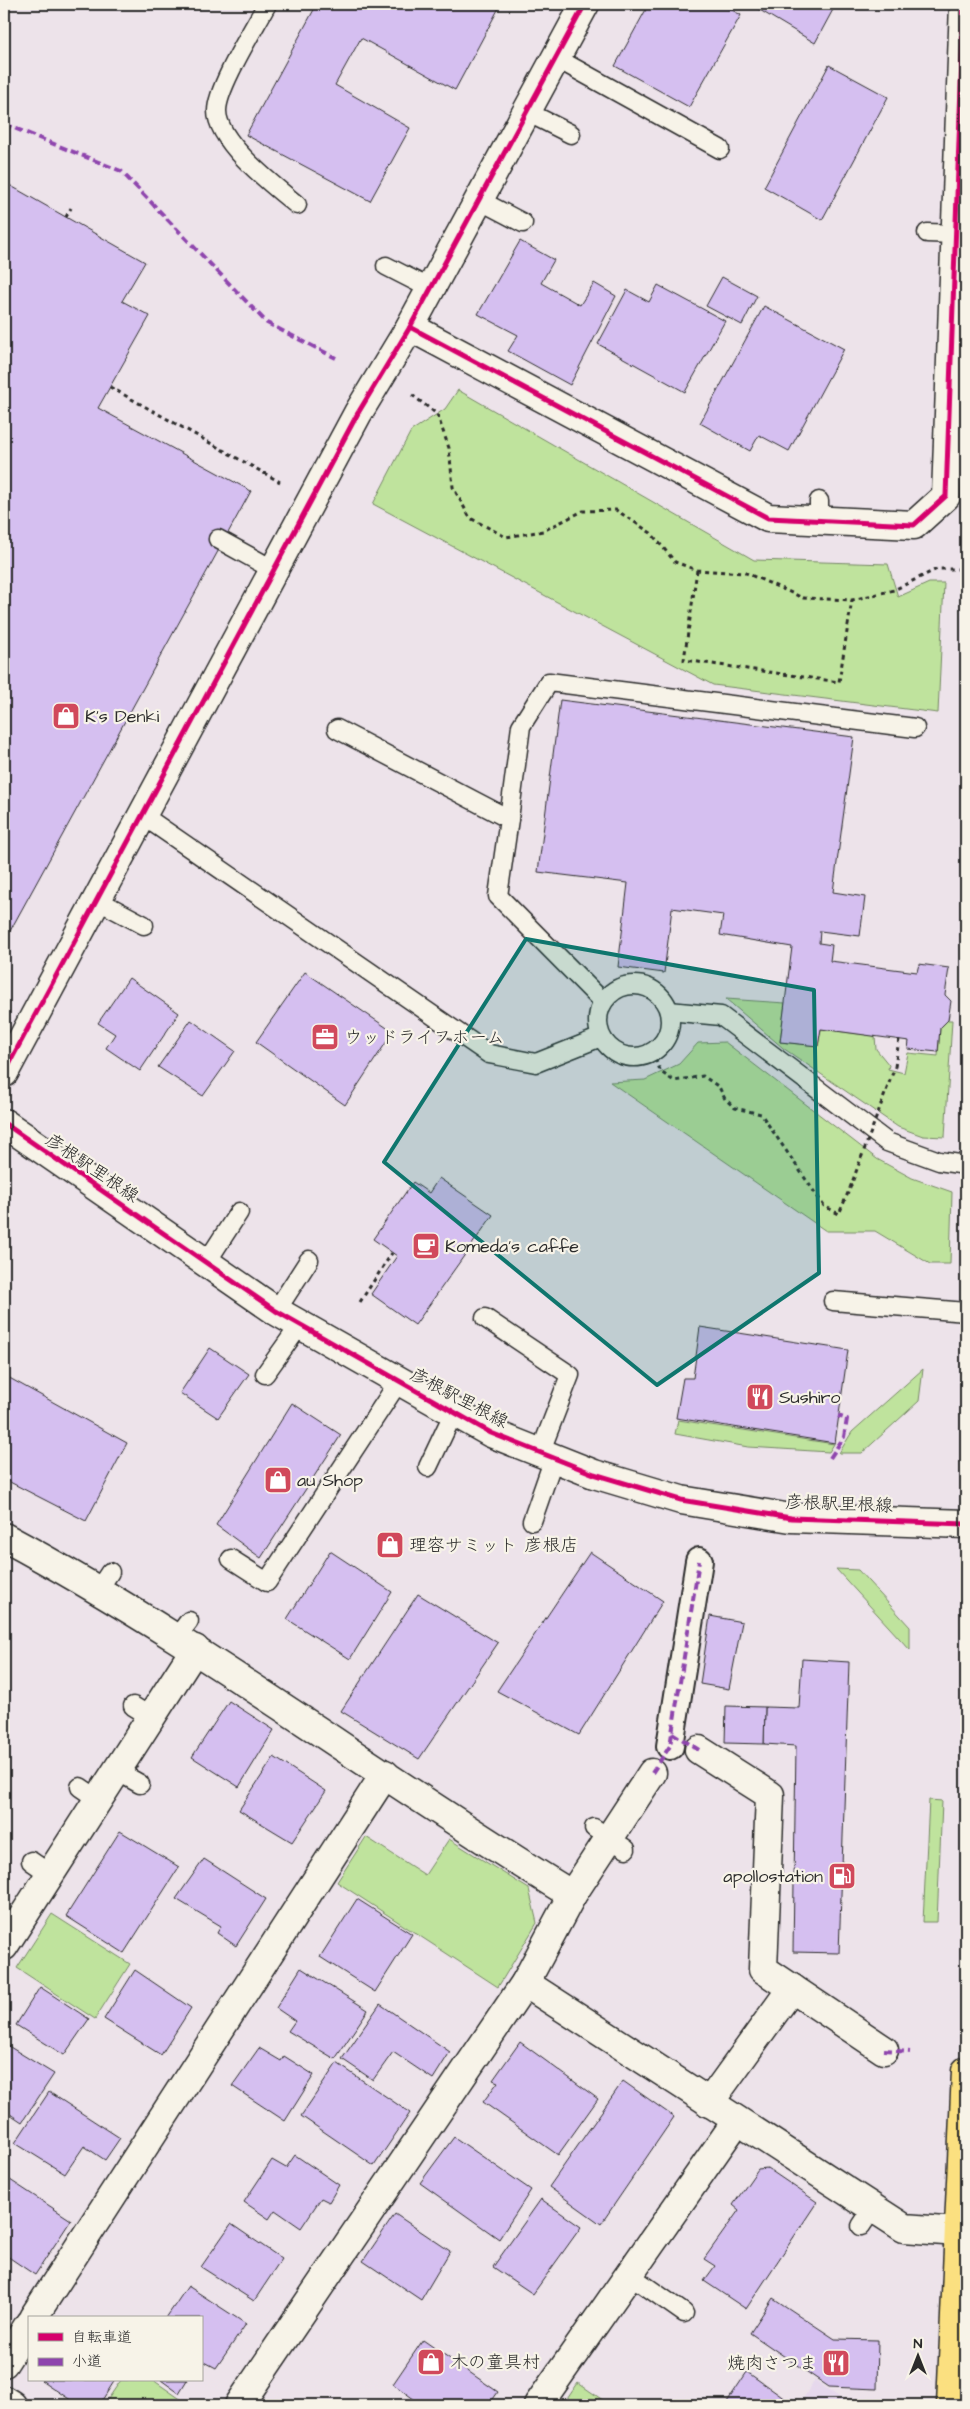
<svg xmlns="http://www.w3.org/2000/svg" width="970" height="2409" font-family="'Architects Daughter','Klee One',sans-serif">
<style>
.built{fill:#e6d8ec}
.green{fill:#bfe39d;stroke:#758764}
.building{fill:#d5bff0;stroke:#2b2b2b}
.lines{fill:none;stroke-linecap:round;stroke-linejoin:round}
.service-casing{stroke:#2b2b2b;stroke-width:21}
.pedestrian-casing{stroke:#2b2b2b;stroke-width:30}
.minor-casing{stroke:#2b2b2b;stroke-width:31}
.tertiary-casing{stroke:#2b2b2b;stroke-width:31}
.trunk-casing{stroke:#2b2b2b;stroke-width:31}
.path{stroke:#2b2b2b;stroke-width:3;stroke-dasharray:4 4;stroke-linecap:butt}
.service{stroke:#f7f3e8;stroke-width:18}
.pedestrian{stroke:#f7f3e8;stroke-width:26}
.minor{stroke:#f7f3e8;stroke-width:28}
.tertiary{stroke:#f7f3e8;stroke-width:28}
.trunk{stroke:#fbe080;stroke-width:28}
.path-bridge{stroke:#2b2b2b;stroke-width:3;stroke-dasharray:4 4;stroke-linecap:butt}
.quiet{stroke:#8e44ad;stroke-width:4;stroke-dasharray:8 4;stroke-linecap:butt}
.cycleway-casing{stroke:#f7f3e8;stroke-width:8}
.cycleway{stroke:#d6006c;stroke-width:5}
.marked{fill:#0f766e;fill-opacity:0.2;stroke:#0f766e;stroke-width:4;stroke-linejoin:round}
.labels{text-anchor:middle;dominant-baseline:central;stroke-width:4.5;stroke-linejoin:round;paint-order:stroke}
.poi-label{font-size:18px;fill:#2b2b2b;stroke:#f7f3e8;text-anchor:start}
.street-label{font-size:18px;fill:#2b2b2b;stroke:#f7f3e8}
</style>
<rect width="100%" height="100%" fill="#ede3ea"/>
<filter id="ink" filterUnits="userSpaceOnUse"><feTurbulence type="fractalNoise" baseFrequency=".02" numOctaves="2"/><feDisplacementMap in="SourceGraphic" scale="10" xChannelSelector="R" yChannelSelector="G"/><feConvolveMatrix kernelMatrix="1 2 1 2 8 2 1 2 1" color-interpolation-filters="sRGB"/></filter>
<g filter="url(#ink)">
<polygon class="built" points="815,2380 850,2405 799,2405"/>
<g class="green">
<polygon points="458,390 754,560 888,564 898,597 929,583 944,583 938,713 713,685 373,504 411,431 445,409"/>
<polygon points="726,999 785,1003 780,1042 818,1046 821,1029 875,1036 876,1049 889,1065 888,1069 904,1073 908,1053 938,1056 940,1028 948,1020 952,1020 945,1137 923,1136 898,1127 783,1048"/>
<polygon points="725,1042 877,1159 912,1178 952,1192 950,1264 930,1264 875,1231 826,1231 610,1082 645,1080 679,1064 698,1043"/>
<polygon points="923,1369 919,1401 862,1453 839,1453 852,1432"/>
<polygon points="678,1420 834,1444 829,1452 748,1447 675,1434"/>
<polygon points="836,1569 858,1570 910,1627 910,1650"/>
<polygon points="929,1800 942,1801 937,1922 923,1922"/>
<polygon points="366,1837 425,1875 449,1839 529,1889 537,1923 498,1987 337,1882"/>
<polygon points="52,1914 130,1964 95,2019 17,1968"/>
<polygon points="121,2380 153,2380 189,2405 104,2405"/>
<polygon points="578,2383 610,2405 563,2405"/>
</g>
<g class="building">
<polygon points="317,4 501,4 455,90 361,38 335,85 410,128 370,201 246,135"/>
<polygon points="649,4 721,4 741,15 689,107 615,66"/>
<polygon points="754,4 836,4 815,43 753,6"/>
<polygon points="829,65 888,97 822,220 764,187"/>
<polygon points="4,182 145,262 122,301 150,316 98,408 251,491 4,942"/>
<polygon points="520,241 554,260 541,283 580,305 594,283 616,296 570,385 508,351 518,335 478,314"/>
<polygon points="722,277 757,296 742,325 706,306"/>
<polygon points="658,285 725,321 685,392 598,344 627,290 649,302"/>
<polygon points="764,306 844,349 789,451 759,435 750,451 700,423"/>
<polygon points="560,700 854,737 833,892 865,897 860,936 820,931 819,943 832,945 830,961 917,972 919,964 949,968 945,995 951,1001 948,1020 940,1028 938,1052 908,1049 909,1041 821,1029 818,1046 780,1042 792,947 720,935 723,915 672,908 664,973 618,967 628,883 538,872"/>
<polygon points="305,972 393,1032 345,1105 256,1042"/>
<polygon points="129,978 179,1013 140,1071 106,1048 115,1034 98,1023"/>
<polygon points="191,1020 235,1051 203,1096 158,1067"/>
<polygon points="439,1178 493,1215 415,1325 371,1294 397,1256 373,1239 413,1182 429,1193"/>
<polygon points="700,1327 848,1350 835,1443 676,1418 683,1378 693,1378"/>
<polygon points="210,1348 249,1374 218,1418 180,1393"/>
<polygon points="4,1375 127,1443 86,1521 4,1479"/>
<polygon points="292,1403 341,1435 261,1558 216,1525"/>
<polygon points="330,1551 392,1592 350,1659 287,1619"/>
<polygon points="590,1552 663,1601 579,1735 497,1691"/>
<polygon points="418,1594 498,1643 419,1759 341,1711"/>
<polygon points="710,1616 742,1622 729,1689 700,1684"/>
<polygon points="802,1659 849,1662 839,1953 793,1952 796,1746 764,1744 765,1707 799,1708"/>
<polygon points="229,1701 274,1730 239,1787 192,1757"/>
<polygon points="726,1706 765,1707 764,1744 725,1743"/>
<polygon points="274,1757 326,1791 292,1842 239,1810"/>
<polygon points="120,1831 179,1867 124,1953 66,1916"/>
<polygon points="204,1859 266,1899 236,1946 217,1933 221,1926 176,1899"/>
<polygon points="357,1899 412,1934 375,1992 320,1957"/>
<polygon points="301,1968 368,2010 335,2059 288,2031 295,2021 276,2008"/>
<polygon points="135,1970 191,2008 161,2055 104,2019"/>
<polygon points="40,1987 89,2019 64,2055 16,2025"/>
<polygon points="380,2004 450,2052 433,2079 393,2052 373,2080 342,2059"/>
<polygon points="520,2042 598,2099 558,2155 483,2102 498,2082 493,2080"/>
<polygon points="5,2044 54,2074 22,2122 4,2110"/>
<polygon points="259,2048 281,2061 284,2056 314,2075 285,2121 232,2086"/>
<polygon points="337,2063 410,2113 374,2166 301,2116"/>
<polygon points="623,2081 674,2117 601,2224 549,2187"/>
<polygon points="49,2092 120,2138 105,2160 84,2146 65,2174 15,2143"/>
<polygon points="4,2135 10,2139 4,2149"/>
<polygon points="454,2137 531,2190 499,2239 420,2183"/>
<polygon points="295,2155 339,2185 329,2202 321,2198 301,2228 275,2210 269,2219 244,2202 272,2160 286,2168"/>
<polygon points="767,2168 817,2202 746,2309 704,2281 715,2266 704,2259 739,2210 733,2205 758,2169"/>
<polygon points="4,2176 71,2220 35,2275 4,2254"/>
<polygon points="541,2199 581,2227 533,2294 493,2267"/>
<polygon points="395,2214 450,2251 421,2300 363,2261"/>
<polygon points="231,2224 282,2259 254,2301 201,2267"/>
<polygon points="188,2286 246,2324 216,2368 201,2360 201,2318 166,2318"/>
<polygon points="773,2298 835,2339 878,2340 877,2389 829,2387 750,2333"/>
<polygon points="423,2340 498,2392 489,2405 422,2405 393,2384"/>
<polygon points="747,2372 785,2399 781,2405 725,2405"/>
<polygon points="41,2380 115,2380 99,2405 78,2405"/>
<polygon points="161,2380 187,2380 179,2393"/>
</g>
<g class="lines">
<defs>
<g id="service">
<path d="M267,4c-12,23 -50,83 -50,107 0,31 57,75 80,94"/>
<polyline points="556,58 720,149"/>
<polyline points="527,112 571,134"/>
<polyline points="479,200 523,223"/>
<polyline points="927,233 956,234"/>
<polyline points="386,266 431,289"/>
<polyline points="819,501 819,520"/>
<polyline points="218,539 274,570"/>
<polyline points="337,729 509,819 498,896 603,1002"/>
<polyline points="142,815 489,1054 536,1063 601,1037"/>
<polyline points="509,819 521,726 549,682 915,728"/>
<polyline points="97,900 144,925"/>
<circle cx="634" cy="1021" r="36"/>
<polyline points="669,1011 721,1016 887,1142 939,1161 966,1165"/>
<polyline points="206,1263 239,1212"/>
<polyline points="833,1301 966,1312"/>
<polyline points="276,1311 309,1260"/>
<polyline points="485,1318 570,1375 540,1453"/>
<polyline points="265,1374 300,1325"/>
<polyline points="428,1467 454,1412"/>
<polyline points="532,1521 554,1458"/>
<polyline points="231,1559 267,1582 399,1381"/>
<polyline points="98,1590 110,1572"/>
<polyline points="176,1638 189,1621"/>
<polyline points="133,1706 151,1717"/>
<polyline points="117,1771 140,1784"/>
<polyline points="80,1787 99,1800"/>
<polyline points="594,1828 626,1849"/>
<polyline points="31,1861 50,1874"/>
<polyline points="861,2226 873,2208"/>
<polyline points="630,2275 684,2313"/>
</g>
<polyline id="pedestrian" points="670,1746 699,1561"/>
<g id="minor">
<polyline points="410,327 768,518 914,525 946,496 964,4"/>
<path d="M4,1537c197,106 377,242 568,358"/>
<polyline points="699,1750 770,1795 763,1969 884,2050"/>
<polyline points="4,1946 195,1649"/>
<polyline points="525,1983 904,2228 958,2232"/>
<polyline points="709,2103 792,1988"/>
<polyline points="33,2318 385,1774"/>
<polyline points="4,2363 29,2324"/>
<polyline points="4,2400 12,2405"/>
<polyline points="239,2405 525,1983 572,1895 652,1773"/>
<polyline points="538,2405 736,2122"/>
</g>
<g id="tertiary">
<polyline points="4,1073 358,413 410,327 585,4"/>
<polyline points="4,1123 276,1311 491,1433 594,1474 681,1500 791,1518 966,1524"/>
</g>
<polyline id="trunk" points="951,2405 966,2071"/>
</defs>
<use href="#service" class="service-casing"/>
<use href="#pedestrian" class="pedestrian-casing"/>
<use href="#minor" class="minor-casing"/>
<use href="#tertiary" class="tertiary-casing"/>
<use href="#trunk" class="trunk-casing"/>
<g class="path">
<polyline points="66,217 71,208"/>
<polyline points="110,387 280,482"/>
<polyline points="412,395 437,414 449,448 453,487 470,518 506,537 543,531 583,511 616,510 651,533 675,562 697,570 746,573 803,598 852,600 894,590 937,569 966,569"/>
<polyline points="697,570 684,660 839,682 852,600"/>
<polyline points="652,1052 661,1072 674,1081 703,1076 719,1087 725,1099 735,1108 761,1114 824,1206 839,1214 850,1188"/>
<polyline points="895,1067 899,1039"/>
<polyline points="360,1302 392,1253"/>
</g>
<use href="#service" class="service"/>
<use href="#pedestrian" class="pedestrian"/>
<use href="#minor" class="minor"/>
<use href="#tertiary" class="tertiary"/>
<use href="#trunk" class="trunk"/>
<polyline class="path-bridge" points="850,1188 895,1067"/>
<g class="quiet">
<polyline points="4,124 121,171 267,323 336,358"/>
<polyline points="830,1458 844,1437 847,1419 838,1416"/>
<polyline points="672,1733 699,1750"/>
<polyline points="652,1773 670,1746 699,1561"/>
<polyline points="884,2050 910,2052"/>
</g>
<defs>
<g id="cycleway">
<polyline points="410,327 768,518 914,525 946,496 964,4"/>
<polyline points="4,1073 358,413 410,327 585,4"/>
<polyline points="4,1123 276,1311 491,1433 594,1474 681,1500 791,1518 966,1524"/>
</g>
</defs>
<use href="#cycleway" class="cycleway-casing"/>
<use href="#cycleway" class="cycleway"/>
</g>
</g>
<path class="marked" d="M526,939l288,51 5,283 -162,112 -273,-223z"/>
<defs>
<symbol id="shop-square" viewBox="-11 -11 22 22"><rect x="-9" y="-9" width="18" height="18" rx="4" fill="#d1495b" stroke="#f7f3e8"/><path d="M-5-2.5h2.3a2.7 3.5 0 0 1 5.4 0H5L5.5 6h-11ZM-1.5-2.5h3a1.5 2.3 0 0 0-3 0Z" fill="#fff"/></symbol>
<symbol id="office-square" viewBox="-11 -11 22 22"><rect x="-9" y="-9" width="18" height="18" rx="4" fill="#d1495b" stroke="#f7f3e8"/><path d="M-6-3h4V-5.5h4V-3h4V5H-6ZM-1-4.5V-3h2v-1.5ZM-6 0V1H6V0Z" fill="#fff"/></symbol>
<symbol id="cafe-square" viewBox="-11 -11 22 22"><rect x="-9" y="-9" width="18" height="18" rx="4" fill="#d1495b" stroke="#f7f3e8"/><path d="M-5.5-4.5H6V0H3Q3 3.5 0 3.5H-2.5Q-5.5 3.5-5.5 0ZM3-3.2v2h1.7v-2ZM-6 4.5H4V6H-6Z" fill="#fff"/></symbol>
<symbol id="restaurant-square" viewBox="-11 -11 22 22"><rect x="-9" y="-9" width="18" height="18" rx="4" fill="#d1495b" stroke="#f7f3e8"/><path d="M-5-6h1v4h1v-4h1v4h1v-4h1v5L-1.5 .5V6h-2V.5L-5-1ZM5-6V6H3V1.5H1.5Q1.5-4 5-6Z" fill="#fff"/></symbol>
<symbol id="fuel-square" viewBox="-11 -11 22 22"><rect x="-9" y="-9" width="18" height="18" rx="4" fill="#d1495b" stroke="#f7f3e8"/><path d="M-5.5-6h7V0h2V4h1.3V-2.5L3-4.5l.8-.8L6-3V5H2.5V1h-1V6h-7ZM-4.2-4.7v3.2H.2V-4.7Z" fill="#fff"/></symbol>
</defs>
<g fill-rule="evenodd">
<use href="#shop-square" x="50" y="700" width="32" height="32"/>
<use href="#office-square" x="309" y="1021" width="32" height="32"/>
<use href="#cafe-square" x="410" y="1230" width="32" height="32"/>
<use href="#restaurant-square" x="744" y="1381" width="32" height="32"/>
<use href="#shop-square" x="262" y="1464" width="32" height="32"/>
<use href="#shop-square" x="374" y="1529" width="32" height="32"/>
<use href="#fuel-square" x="826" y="1860" width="32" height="32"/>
<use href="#shop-square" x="415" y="2346" width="32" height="32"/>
<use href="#restaurant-square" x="820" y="2347" width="32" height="32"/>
</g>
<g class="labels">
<g class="poi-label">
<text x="85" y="716">K's Denki</text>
<text x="344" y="1037">ウッドライフホーム</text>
<text x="445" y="1246">Komeda's caffe</text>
<text x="779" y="1397">Sushiro</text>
<text x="297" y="1480">au Shop</text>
<text x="409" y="1545">理容サミット 彦根店</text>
<text x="823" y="1876" text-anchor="end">apollostation</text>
<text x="450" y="2362">木の童具村</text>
<text x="817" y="2363" text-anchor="end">焼肉さつま</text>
</g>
<g class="street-label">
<text transform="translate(92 1168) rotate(34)">彦根駅里根線</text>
<text transform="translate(459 1398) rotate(28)">彦根駅里根線</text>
<text transform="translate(839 1504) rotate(2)">彦根駅里根線</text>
</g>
</g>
<rect width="970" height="2409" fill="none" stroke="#f7f3e8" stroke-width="20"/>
<rect x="10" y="10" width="950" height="2389" fill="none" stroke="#2b2b2b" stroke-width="2" filter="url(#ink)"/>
<rect x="28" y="2316" width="175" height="65" fill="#f7f3e8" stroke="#a5a39c"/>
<rect x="38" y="2333" width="25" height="8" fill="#d6006c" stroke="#a5a39c"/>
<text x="72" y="2342" font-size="15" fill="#2b2b2b">自転車道</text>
<rect x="38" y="2358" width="25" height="8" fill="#8e44ad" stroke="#a5a39c"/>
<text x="72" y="2366" font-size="15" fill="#2b2b2b">小道</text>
<g transform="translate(918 2356)" stroke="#f7f3e8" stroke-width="4" paint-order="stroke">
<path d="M0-4L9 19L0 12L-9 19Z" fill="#2b2b2b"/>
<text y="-8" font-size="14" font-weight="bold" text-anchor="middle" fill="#2b2b2b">N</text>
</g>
</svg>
